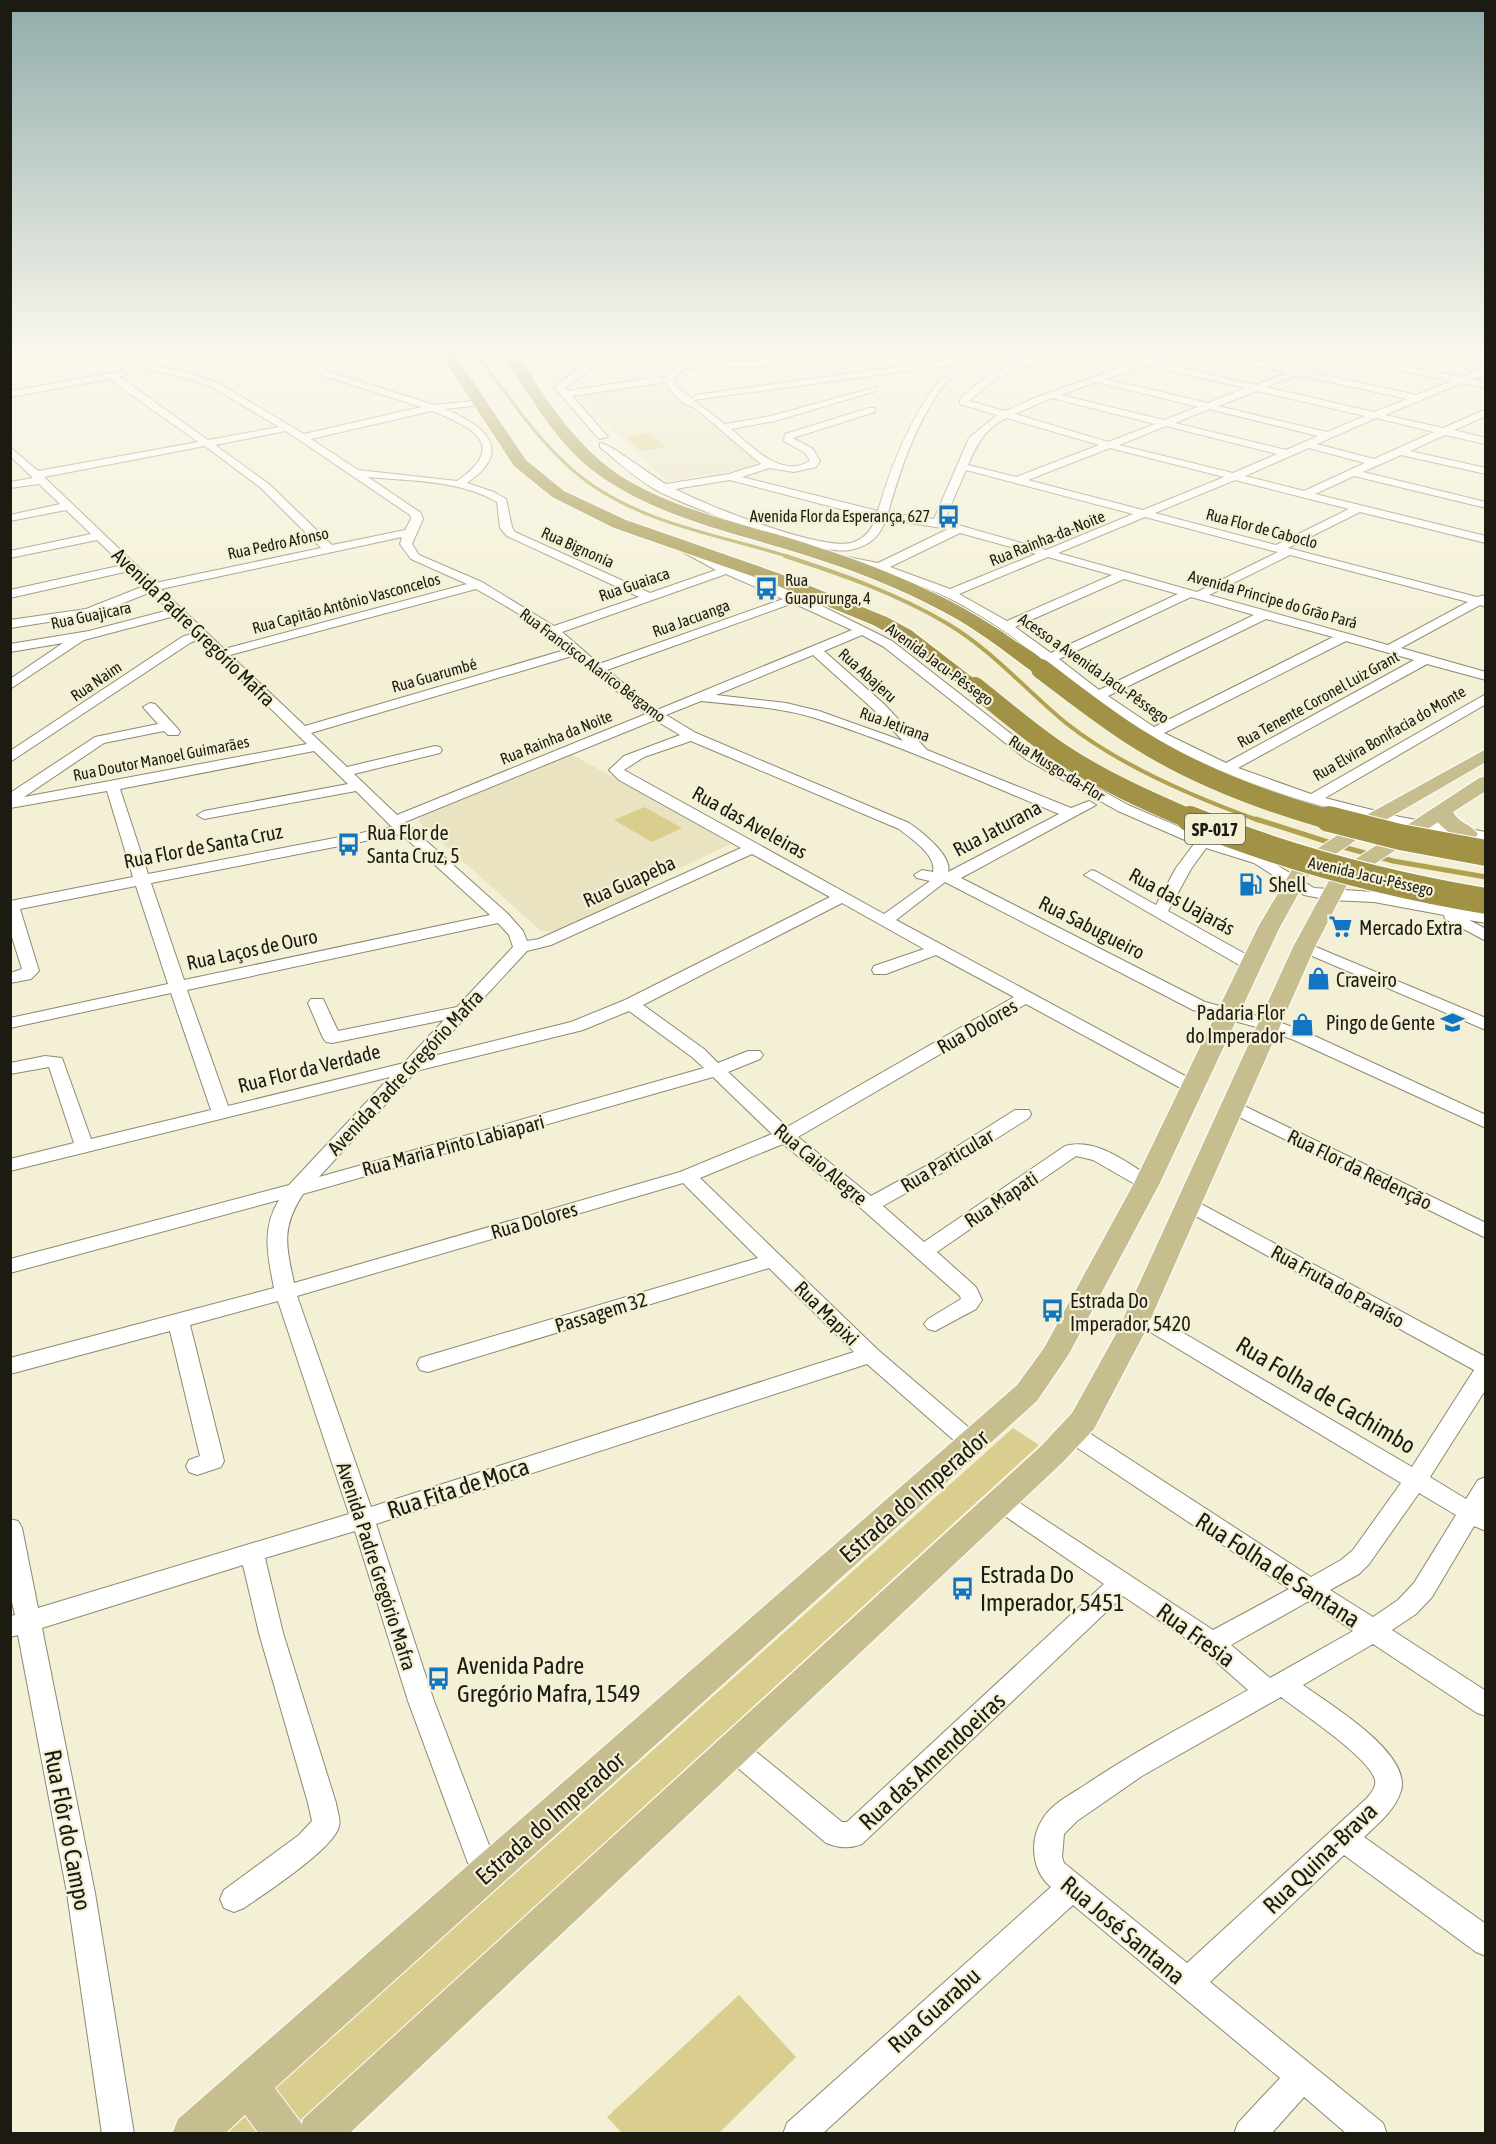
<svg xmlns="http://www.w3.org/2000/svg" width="1496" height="2144" font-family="'Asap Condensed',sans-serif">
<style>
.built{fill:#e9e3c2}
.green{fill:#dace8e}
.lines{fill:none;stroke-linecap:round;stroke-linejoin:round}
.stream-far2{stroke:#b0a150;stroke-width:3}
.stream-far1{stroke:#b0a150;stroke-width:4}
.stream{stroke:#b0a150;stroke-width:5}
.minor-casing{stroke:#8d8971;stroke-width:2}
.major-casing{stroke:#fff;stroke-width:2}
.highway-casing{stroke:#fff;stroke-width:2}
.minor{fill:#fff;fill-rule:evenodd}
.major{fill:#c7be8f;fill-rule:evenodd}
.highway{fill:#a19245;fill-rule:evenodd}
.highway-bridge-far1-casing{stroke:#fff;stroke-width:21;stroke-linecap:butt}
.highway-bridge-casing{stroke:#fff;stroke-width:28;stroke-linecap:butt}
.highway-bridge-far1{stroke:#a19245;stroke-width:20}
.highway-bridge{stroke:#a19245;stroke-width:26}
.labels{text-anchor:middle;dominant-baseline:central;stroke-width:4.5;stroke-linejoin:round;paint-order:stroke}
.far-poi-label{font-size:16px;fill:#1c1b11;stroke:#f4f0d6;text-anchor:end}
.far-street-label{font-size:16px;fill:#1c1b11;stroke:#f4f0d6}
.shield{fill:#f4f0d6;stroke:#5d5b4c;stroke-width:1.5}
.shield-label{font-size:18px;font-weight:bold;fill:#1c1b11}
.street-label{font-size:20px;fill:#1c1b11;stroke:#f4f0d6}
.poi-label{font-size:20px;fill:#1c1b11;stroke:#f4f0d6;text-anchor:start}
.near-street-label{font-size:24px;fill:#1c1b11;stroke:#f4f0d6}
.near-poi-label{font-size:24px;fill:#1c1b11;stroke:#f4f0d6;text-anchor:start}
</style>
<rect width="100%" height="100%" fill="#f4f0d6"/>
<g class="built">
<polygon points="657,383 759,461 749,467 735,471 666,481 576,395"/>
<polygon points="571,754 642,793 731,844 642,886 647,889 557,931 541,931 418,821 423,816"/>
</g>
<g class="green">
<polygon points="650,433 666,447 641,451 625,437"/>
<polygon points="644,807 682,828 652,842 614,820"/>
<polygon points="1013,1428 1039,1445 287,2133 224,2134"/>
<polygon points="739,1995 796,2057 719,2133 622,2133 607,2117"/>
</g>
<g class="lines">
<path class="stream-far2" d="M474,352c34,42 64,91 107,125 60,47 139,58 209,80"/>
<path class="stream-far1" d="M785,556c56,18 113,38 163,68 45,27 78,66 118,99 54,43 130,75 194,98"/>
<g class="stream">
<polyline points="1256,819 1331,843"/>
<polyline points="1340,846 1393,861 1486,877"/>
</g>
<defs>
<g id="minor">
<path d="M73,352h16l100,21 29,10 86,51 117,-27 -99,-32 -13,-12 -2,-11h8l3,10 10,9 106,34 50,-5 2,2 -5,3 -36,4c40,17 70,41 22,74l27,9 12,7 6,28 3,5 135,61 66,-23 -50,-27 6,-3 4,1 29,16 95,38 92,46 145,113 91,51 80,34 56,18 50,31 60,4 112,21v10l-17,-3 17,9v12l-41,-22 -1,-4 -70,-13 -44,-2 -26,-5 -50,-32 -48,-15 -15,21 -23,42 90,50 2,4 -8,5 -6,-1 -162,-94 8,-5 5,2 59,33 20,-37 18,-24 -76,-33 -91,-51 -143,-113 -22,-12 -38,16 60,53 43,46 144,58 18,-7 7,4 -135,73 244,124 71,19 30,11 180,83v13l-192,-88 -30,-11 -71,-19 -248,-128 -49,38 304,164 3,4 -3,4h-12l-162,-88 -228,133 73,59 55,-30 89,-56h14l2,4 -2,4 -89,56 -57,32 41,36 141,-96c32,-9 63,18 89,33l3,4 -3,4 -7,2 -7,-2 -47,-27 -17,-4 -139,96 39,35 6,13 -6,9 -41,22 -7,-2 -4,-5 4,-5 33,-20 -1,-3 -97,-86 -80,-66 -83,34 178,172 103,88 3,6 -3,6 -8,3 -8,-3 -98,-86 -491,160 58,177 66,173 -4,9 -10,4 -10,-4 -4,-9 -64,-173 -53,-170 -90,27 18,75 53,170c1,7 5,17 3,23 -4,22 -75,68 -95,82l-10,4 -10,-4 -4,-9 4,-9 75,-55 13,-14 -4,-18 -49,-170 -16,-68 -201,63 53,265 39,241h-32l-35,-241 -49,-258 -8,2v-21l5,-1 -5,-21v-75l8,2 4,7 16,80 311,-94 -71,-213 -88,24 34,136 -3,6 -24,8 -8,-3 -3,-6 3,-6 11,-4 -30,-125 -160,43v-16l264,-70c-6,-31 -13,-59 5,-88l-269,73v-14l279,-74 101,-108 -380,94v-12l64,-16 -25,-76 -39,7v-11l35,-7 17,2 29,81 120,-29 -40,-117 -161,35v-10l158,-34 -32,-98 -116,23 19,62 -8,8 -21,4v-10l12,-4 -12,-38v-30l123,-24 -26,-86 -97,17v-15l85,-56 63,-13 -15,-17 7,-4 5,1 23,25 2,3 -2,3h-10l-4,-4 -60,12 -80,54 283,-53 -108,-105 -9,4 -180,119v-11l172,-114 11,-4 -18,-17 -91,24 -74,49v-10l53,-36 -53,9v-8l79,-13 80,-21 -18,-18 -58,23 -83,13v-8l76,-11 58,-23 -15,-15 -119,27v-8l113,-25 -26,-25 -87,18v-7l81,-17 -25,-24 -56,11v-6l50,-11 -21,-20 -29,4v-6l23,-4 -23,-22v-9l28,24 160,-29 -89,-63 -99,18v-6l112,-20 5,3 -7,3 88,63 71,-13 -67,-40 -26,-9zM432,411c40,16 77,34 25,70l-99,-11 -47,-31zM286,431l124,84 1,4 -6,11 -73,15 -63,-61 -54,-39zM205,446l56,42 60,60 -166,35 -111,-106zM368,477c42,4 92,3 129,25l3,26 7,8 132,61 -85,29 -72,-44 -63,-27 -7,-11 11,-25 -2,-6zM402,537l-2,7 11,15 56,25 -243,65 -63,-60zM726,574l57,25 -184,65 -37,-32zM476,589c32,18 63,35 89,61l-260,76 -75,-71zM793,603l59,27 -195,80 -50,-40zM813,655l61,55 29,31 -84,-30 -33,-8 -70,-8zM572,656l74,58 -249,101 -43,-41 86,-21 2,-3 -2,-3 -5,-1 -88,21 -36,-34zM701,701c38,4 78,6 114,17 83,26 164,63 244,96l-111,58c5,-16 -27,-41 -39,-49l-213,-90 -30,-18zM655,720l25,15 -56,21 -15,14 10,10 122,68 -202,91 -12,2 -4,-10 -15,-17 -103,-92zM691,741l208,88c11,9 38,26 34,43l-11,-2 -8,5 3,3 13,3 -46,33 -260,-144 20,-13zM314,751l34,33 -144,27 -7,4 7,4 152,-28 36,36 -244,47 -28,-85zM401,834l89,81 -306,65 -33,-97zM752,854l78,43 -205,103 -54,22 -142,35 98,-106 24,-6zM842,903l82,46 -50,17 -2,4 2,4h12l50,-19 78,42 -227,130 -59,-55 32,-13 3,-4 -3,-4h-12l-30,12 -14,-14 -61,-44zM498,923l11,12 4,12 -56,60 -119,24 -15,-32h-12l-3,4 15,35 3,4 6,1 112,-23 -40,43 -176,43 -41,-116zM629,1011l63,46 12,11 -385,109 97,-106 167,-41zM713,1077l59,57 -92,38 -386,111c-8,-38 -13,-55 9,-89zM683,1183l75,75 -338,100 -3,6 3,6 8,2 341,-104 85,84 -483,155 -74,-211z"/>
<path d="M600,352h10l-22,20 -23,16 2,3 83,-13 -7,-6 -12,-20h8c7,10 13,25 26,26 12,-15 27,-28 47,-26l-18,10 59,-1 64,-9h20l-5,3 -79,12 -69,1 -10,11 2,7 16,13 4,-4 265,-37 8,-6h9c-8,11 -23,20 -33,32 -28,35 -45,86 -57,129l46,6 35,-81 28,-23 -37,-11v-4c20,-24 70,-51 103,-48l-66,26 -28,23 36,10 32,-14 127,-45h12l-23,9 102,24 32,-12 -86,-21h16l79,17 35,-13 -3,-4h10l123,25 25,-10v7l-14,5 14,3v6l-24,-5 -77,32 58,13 43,-19v7l-32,14 32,8v6l-41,-9 -35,16 76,17v6l-85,-19 -38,17 123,30v6l-132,-32 -39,18 171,42v7l-126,-31 -72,36 189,49 9,-2v12l-6,-2 -79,43 85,24v8l-59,-16 -189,104 73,26 175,-100v10l-161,94 75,19 86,15v9c-118,-19 -231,-46 -336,-105 -59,-33 -108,-82 -166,-118 -53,-34 -97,-44 -156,-59l-2,-2 6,-3 46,9 70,-34 -62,-10c-6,18 -17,27 -36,31 -37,6 -156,-41 -192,-59 -19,-10 -40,-29 -58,-44v-4c8,-1 53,34 66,41l63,-10 32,-10 -66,-56c-11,-3 -25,-15 -29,-26l-94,14 36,41 -9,2 -45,-52zM1342,358l110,23 -36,14 -109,-24zM953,365c-38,40 -60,94 -75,146l-136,-34 27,-9 25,4 22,-5 4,-6 -7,-12 -20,-11 82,-26v-4h-6l-84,26 -1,7 21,12 5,8c-30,18 -58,-15 -79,-32l44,-8 101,-30v-4l-105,29 -46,8 -32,-24zM1144,365l102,23 -38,15 -102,-24zM1298,375l109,24 -33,13 -108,-25zM1096,382l102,25 -34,13 -103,-25zM1257,391l108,25 -38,16 -109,-26zM1052,398l103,26 -47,18 -93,-28zM1209,409l109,27 -32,14 -111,-27zM1007,418l92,27 -83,32 -48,-12c9,-21 17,-37 39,-47zM1376,418l58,14 -60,27 -57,-15zM1166,426l111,28 -44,19 -114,-28zM1110,448l114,29 -81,33 -115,-30zM1309,448l56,15 -61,28 -59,-15zM966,470l167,44 -87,36 -102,-29zM730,480l133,35 13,3c-5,12 -11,21 -25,25 -32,7 -144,-37 -176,-54zM1235,480l114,29 -73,36 -121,-32zM1145,517l128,34 5,1 -81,40 -139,-39zM960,533l76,21 -86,35 -60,-22zM1290,555l178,47 -80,43 -179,-50zM1048,557l64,18 -105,46 -48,-27zM1124,579l54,15 -127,59 -36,-26zM1191,597l63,18 -155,75 -40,-31zM1266,619l67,18 -179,90 -46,-31zM1346,641l68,19 -188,103 -62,-30z"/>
<polygon points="1431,352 1451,352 1486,357 1486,363"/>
<polygon points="1304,942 1486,1018 1486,1030 1298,950 1296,947"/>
<polygon points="1234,1101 1486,1223 1486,1238 1227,1111 1225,1107 1227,1103"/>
<path d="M1190,1198l296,159v32l-56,88 36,22 12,-19 8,-3v54l-12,-5 -42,71 -16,17 -24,16 94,61v25l-9,-3 -104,-69 -70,41c26,19 109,68 98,106 -6,19 -23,33 -37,46l122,87v32l-10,-4 -132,-97 -134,127 173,141 4,11h-40l-43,-37 -33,37h-37l4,-11 42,-45 -207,-173 -251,229h-39l4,-11 264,-236c-19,-15 -22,-46 -9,-67 9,-16 28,-25 43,-35 52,-35 108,-64 163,-95l-45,-40 -80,-54 -261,248c-13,5 -23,4 -36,-1l-101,-86 -4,-8 4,-8 9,-4 9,4 99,81h5l257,-238 -111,-76 -4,-6 4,-6 8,-3 8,3 204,134 76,-41 -225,-150 -3,-6 3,-6 8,-2 8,2 231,150 30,-17 12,-10 48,-67 -269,-162 -4,-5 4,-5 7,-2 7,2 266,156 62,-97 -291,-161 -3,-5 3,-5zM1419,1493l37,22 -42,68 -16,17 -25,17 -43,-27 29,-16 10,-10zM1309,1601l44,30 -83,47 -39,-33zM1281,1697c22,17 83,57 93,80 4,8 -2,15 -7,21l-180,165 -123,-100 -2,-6 2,-23 13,-13 65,-45z"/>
</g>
<path id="major" d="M1486,749v13l-102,59 -73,50 -31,56 -120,256 -91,171 -32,47 -762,687 27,36 1,-5 738,-673 31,-33 45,-81 176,-385 38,-70 3,-4 145,-95 7,-2v15l-33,21c6,11 18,12 25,22l-3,4c-13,3 -29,-5 -37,-16l-89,59 -34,66 -170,385 -51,97 -31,33 -714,672h-90l-14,-19 -20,19h-53l6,-15 839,-734 27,-37 90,-165 124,-256 38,-64 74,-50z"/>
<g id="highway">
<polygon points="439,352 453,352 526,460 564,491 626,520 778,573 887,617 911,630 985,687 982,691 968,691 897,638 873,625 766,581 614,528 552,497 514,466"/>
<path d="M501,352h14c32,47 61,97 112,128 50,29 107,42 162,58 75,23 150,51 215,95 14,11 37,21 47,36l-3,4h-14c-30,-22 -60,-46 -94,-63 -37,-20 -77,-36 -117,-49 -78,-27 -164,-40 -231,-91 -39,-30 -64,-78 -91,-118z"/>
</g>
</defs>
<use href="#minor" class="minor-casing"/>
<use href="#major" class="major-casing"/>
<use href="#highway" class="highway-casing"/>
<use href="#minor" class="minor"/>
<use href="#major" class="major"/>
<use href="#highway" class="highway"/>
<defs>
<g id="highway-bridge-far1">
<path d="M1041,669c32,24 63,49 97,70 60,38 128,63 196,82"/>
<path d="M975,687c28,22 54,45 84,65 41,28 89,49 135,69"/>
</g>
<g id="highway-bridge">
<path d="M1190,819c96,39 194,65 296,82"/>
<polyline points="1329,819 1400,837 1486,853"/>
</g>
</defs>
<use href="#highway-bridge-far1" class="highway-bridge-far1-casing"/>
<use href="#highway-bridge" class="highway-bridge-casing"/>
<use href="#highway-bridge-far1" class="highway-bridge-far1"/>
<use href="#highway-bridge" class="highway-bridge"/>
</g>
<linearGradient id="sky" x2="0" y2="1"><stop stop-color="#91acab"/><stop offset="0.54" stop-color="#faf8ed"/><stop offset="1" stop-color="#faf8ed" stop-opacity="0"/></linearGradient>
<rect width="1496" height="652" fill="url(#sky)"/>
<defs>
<symbol id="bus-bare" viewBox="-9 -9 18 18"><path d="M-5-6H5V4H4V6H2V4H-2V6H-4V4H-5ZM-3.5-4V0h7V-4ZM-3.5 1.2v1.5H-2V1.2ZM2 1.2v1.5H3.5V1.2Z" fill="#1275c1" stroke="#f4f0d6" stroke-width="2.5" paint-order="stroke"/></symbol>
<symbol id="fuel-bare" viewBox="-9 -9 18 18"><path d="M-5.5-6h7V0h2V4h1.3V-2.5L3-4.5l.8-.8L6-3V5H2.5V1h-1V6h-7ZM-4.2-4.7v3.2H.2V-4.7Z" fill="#1275c1" stroke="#f4f0d6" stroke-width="2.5" paint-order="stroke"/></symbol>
<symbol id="supermarket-bare" viewBox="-9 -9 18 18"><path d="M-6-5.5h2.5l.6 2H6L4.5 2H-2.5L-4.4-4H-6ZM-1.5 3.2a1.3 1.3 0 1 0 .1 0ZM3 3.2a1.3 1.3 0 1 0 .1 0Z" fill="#1275c1" stroke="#f4f0d6" stroke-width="2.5" paint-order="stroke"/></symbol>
<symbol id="shop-bare" viewBox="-9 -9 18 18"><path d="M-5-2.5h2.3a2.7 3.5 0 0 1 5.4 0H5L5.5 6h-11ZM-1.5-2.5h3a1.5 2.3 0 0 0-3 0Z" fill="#1275c1" stroke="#f4f0d6" stroke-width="2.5" paint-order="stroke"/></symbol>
<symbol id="school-bare" viewBox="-9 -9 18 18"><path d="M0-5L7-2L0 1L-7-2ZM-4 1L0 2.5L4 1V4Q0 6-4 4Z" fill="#1275c1" stroke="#f4f0d6" stroke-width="2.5" paint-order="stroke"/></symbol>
</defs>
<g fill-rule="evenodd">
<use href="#bus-bare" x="932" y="500" width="33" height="33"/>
<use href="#bus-bare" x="750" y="572" width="33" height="33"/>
<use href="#bus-bare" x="332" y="828" width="33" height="33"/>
<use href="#fuel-bare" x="1234" y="868" width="33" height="33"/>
<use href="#supermarket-bare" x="1324" y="910" width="33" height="33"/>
<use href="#shop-bare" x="1302" y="962" width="33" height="33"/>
<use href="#school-bare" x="1436" y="1006" width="33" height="33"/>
<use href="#shop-bare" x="1286" y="1008" width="33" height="33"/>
<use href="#bus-bare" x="1036" y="1294" width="33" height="33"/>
<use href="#bus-bare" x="946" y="1572" width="33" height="33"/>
<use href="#bus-bare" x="422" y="1662" width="33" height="33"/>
</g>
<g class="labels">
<g class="far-poi-label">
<text x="930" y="516">Avenida Flor da Esperança, 627</text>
<text x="785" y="580" text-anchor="start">Rua<tspan x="785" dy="18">Guapurunga, 4</tspan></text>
</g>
<g class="far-street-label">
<text transform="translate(1262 528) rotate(15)">Rua Flor de Caboclo</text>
<text transform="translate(1047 538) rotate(-22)">Rua Rainha-da-Noite</text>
<text transform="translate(278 543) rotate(-12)">Rua Pedro Afonso</text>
<text transform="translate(578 547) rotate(24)">Rua Bignonia</text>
<text transform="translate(634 584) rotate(-19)">Rua Guaiaca</text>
<text transform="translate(1273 599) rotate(16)">Avenida Principe do Grão Pará</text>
<text transform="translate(346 603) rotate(-15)">Rua Capitão Antônio Vasconcelos</text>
<text transform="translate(91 615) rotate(-12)">Rua Guajicara</text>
<text transform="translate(691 618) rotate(-20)">Rua Jacuanga</text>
<text transform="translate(940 664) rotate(36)">Avenida Jacu-Pêssego</text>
<text transform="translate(593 665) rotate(37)">Rua Francisco Alarico Bérgamo</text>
<text transform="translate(1094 668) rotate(35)">Acesso a Avenida Jacu-Pêssego</text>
<text transform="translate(434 675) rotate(-16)">Rua Guarumbé</text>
<text transform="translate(868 675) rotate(42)">Rua Abajeru</text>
<text transform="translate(96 681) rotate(-34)">Rua Naim</text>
<text transform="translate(1318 699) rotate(-29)">Rua Tenente Coronel Luiz Grant</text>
<text transform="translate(895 724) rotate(20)">Rua Jetirana</text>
<text transform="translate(1389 733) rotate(-30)">Rua Elvira Bonifacia do Monte</text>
<text transform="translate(556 737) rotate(-22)">Rua Rainha da Noite</text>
<text transform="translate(161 758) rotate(-11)">Rua Doutor Manoel Guimarães</text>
<text transform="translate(1057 768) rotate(32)">Rua Musgo-da-Flor</text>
<text transform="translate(1371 876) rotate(13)">Avenida Jacu-Pêssego</text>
</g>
<rect class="shield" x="1185" y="814" width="60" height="30" rx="4.5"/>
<g class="shield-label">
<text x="1215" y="829">SP-017</text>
</g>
<g class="street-label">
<text transform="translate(194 627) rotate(44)">Avenida Padre Gregório Mafra</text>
<text transform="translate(750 822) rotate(29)">Rua das Aveleiras</text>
<text transform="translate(997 828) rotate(-28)">Rua Jaturana</text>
<text transform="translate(203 846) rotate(-11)">Rua Flor de Santa Cruz</text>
<text transform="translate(629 881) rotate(-24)">Rua Guapeba</text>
<text transform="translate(1182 901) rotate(29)">Rua das Uajarás</text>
<text transform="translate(1092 927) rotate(27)">Rua Sabugueiro</text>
<text transform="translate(252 949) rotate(-12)">Rua Laços de Ouro</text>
<text transform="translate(977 1026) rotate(-30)">Rua Dolores</text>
<text transform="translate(309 1068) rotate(-14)">Rua Flor da Verdade</text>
<text transform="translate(405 1072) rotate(-47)">Avenida Padre Gregório Mafra</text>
<text transform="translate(453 1145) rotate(-15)">Rua Maria Pinto Labiapari</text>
<text transform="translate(947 1160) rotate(-31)">Rua Particular</text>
<text transform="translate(821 1164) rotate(40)">Rua Caio Alegre</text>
<text transform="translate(1360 1169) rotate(26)">Rua Flor da Redenção</text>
<text transform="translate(1001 1199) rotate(-34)">Rua Mapati</text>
<text transform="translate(534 1220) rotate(-16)">Rua Dolores</text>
<text transform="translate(1338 1286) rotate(29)">Rua Fruta do Paraíso</text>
<text transform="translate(601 1312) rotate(-17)">Passagem 32</text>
<text transform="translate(827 1313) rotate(45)">Rua Mapixi</text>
<text transform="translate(377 1566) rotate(72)">Avenida Padre Gregório Mafra</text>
</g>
<g class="poi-label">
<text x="367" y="832">Rua Flor de<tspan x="367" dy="23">Santa Cruz, 5</tspan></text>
<text x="1269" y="884">Shell</text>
<text x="1359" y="927">Mercado Extra</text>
<text x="1336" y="979">Craveiro</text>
<text x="1285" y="1012" text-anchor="end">Padaria Flor<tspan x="1285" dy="23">do Imperador</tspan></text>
<text x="1435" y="1022" text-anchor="end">Pingo de Gente</text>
<text x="1070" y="1300">Estrada Do<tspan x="1070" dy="23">Imperador, 5420</tspan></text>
</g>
<g class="near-street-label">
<text transform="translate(1326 1395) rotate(31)">Rua Folha de Cachimbo</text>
<text transform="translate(458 1488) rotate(-18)">Rua Fita de Moca</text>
<text transform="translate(914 1496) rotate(-41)">Estrada do Imperador</text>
<text transform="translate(1278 1570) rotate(33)">Rua Folha de Santana</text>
<text transform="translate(1196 1635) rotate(36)">Rua Fresia</text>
<text transform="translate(932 1761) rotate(-43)">Rua das Amendoeiras</text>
<text transform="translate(550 1818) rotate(-41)">Estrada do Imperador</text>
<text transform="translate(68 1830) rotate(79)">Rua Flôr do Campo</text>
<text transform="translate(1320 1858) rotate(-44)">Rua Quina-Brava</text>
<text transform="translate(1123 1930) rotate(40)">Rua José Santana</text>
<text transform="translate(934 2010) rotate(-42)">Rua Guarabu</text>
</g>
<g class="near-poi-label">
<text x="980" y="1574">Estrada Do<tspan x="980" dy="28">Imperador, 5451</tspan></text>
<text x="457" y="1665">Avenida Padre<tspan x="457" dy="28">Gregório Mafra, 1549</tspan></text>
</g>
</g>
<rect width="1496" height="2144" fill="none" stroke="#1c1b11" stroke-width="24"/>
</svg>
